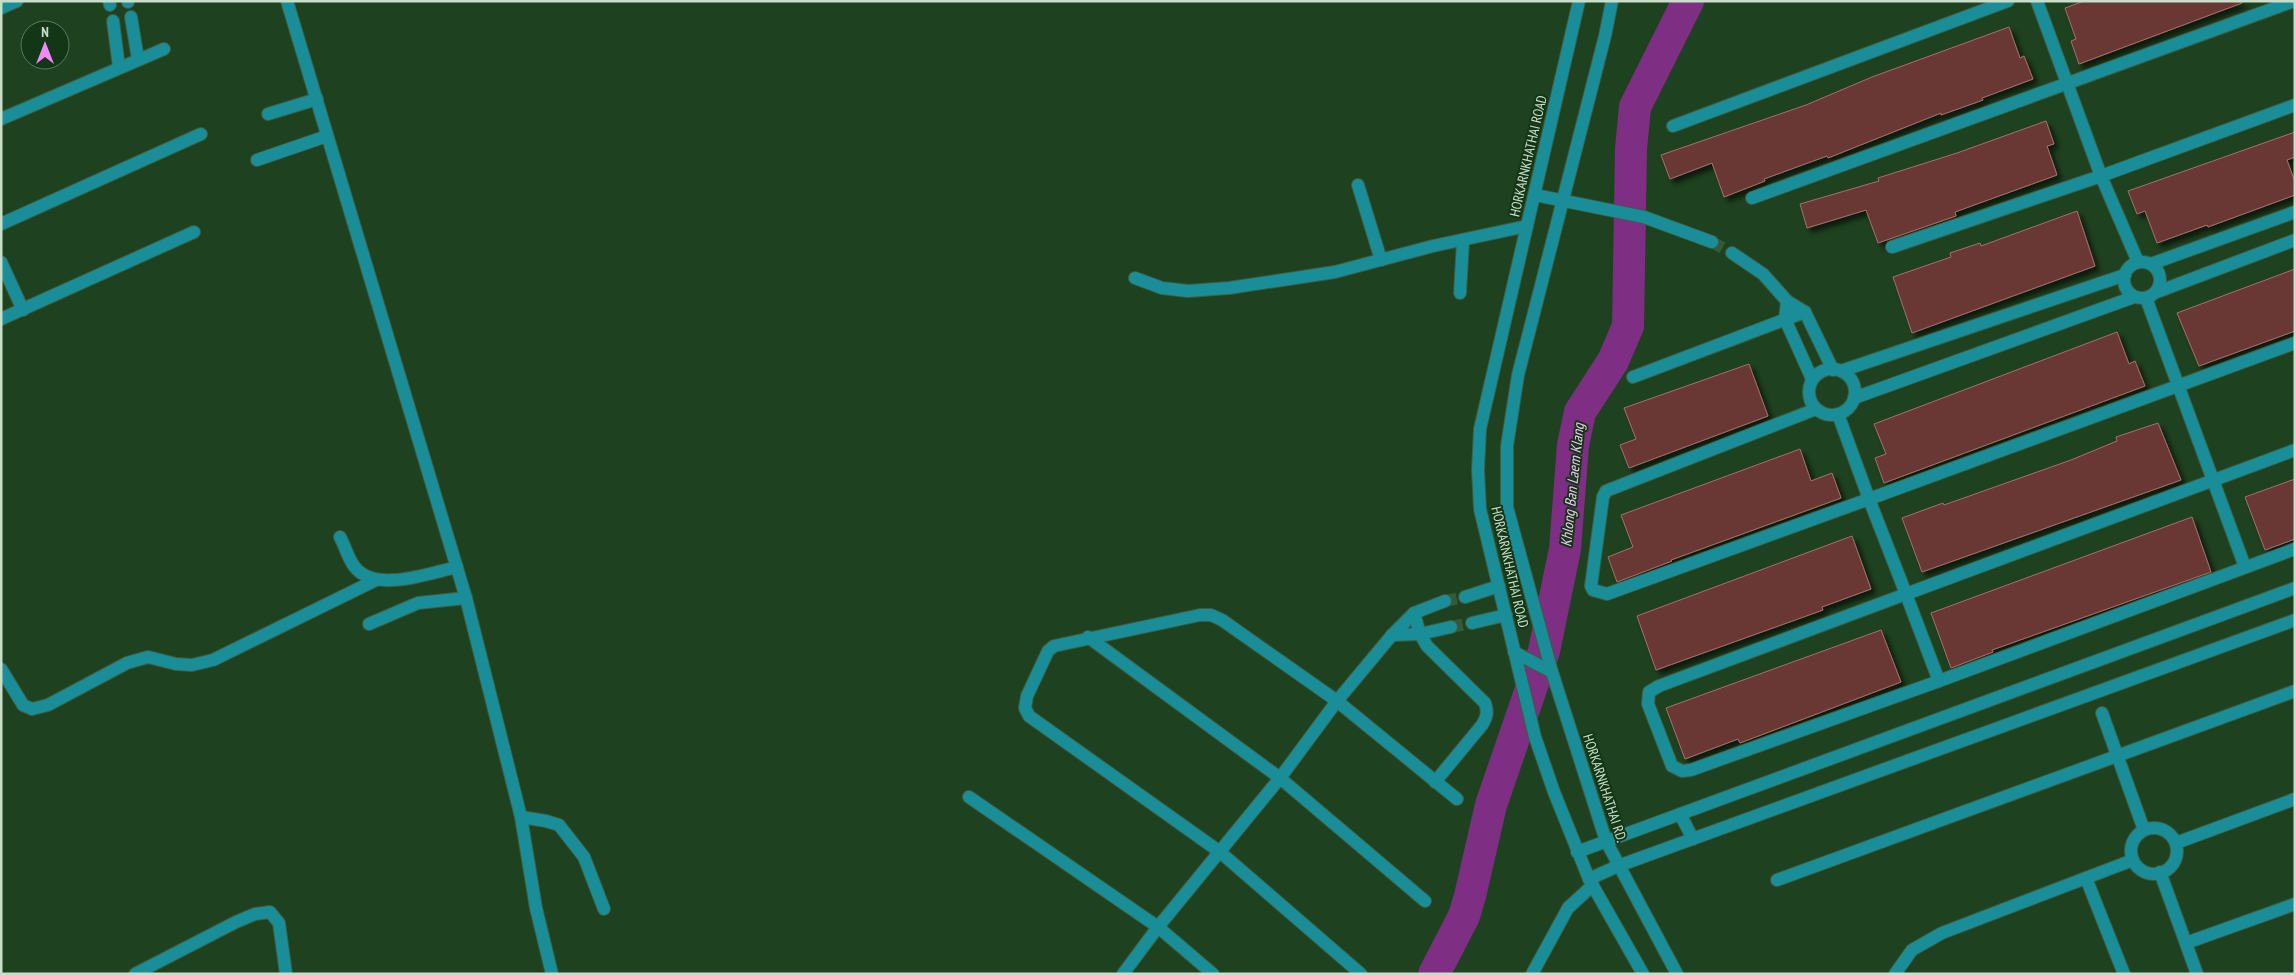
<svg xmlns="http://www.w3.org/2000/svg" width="2296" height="975" font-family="'PT Sans Narrow',sans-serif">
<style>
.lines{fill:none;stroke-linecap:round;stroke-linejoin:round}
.river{stroke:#7e2f84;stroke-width:32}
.building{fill:#693834;stroke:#a66f6a;filter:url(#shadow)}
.minor-tunnel{stroke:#385939;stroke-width:12;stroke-dasharray:12 6;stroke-linecap:butt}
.minor-casing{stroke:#3d5d3e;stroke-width:14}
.minor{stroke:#198e99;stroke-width:12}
.labels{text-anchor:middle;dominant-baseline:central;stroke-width:4;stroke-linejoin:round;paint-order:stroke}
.street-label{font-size:14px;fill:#c9dec9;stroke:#133716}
.water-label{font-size:15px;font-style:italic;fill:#f2c8f4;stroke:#133716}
</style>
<defs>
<filter id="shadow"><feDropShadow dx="4.5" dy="4.5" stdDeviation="2.5" flood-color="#0009"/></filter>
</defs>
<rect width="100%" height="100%" fill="#1e4120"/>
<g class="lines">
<polyline class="river" points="1434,974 1464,916 1470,896 1491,805 1544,651 1565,549 1573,445 1580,412 1613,361 1628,326 1631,149 1635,107 1688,1"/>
</g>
<g class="building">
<polygon points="2084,1 2242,1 2242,3 2079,64 2071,41 2076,39 2065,8"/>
<polygon points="2009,27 2020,58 2024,56 2033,79 1982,98 1983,100 1941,115 1941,113 1828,158 1827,156 1764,179 1765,181 1724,197 1712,163 1670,179 1661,155 1806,105 1872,77"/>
<polygon points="2046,121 2054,144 2047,146 2057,175 1955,212 1956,216 1878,243 1866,210 1807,228 1800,204 1879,181 1878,178 1957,153"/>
<polygon points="2295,132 2295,157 2287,160 2295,182 2295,195 2208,227 2207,225 2157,243 2145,211 2137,214 2128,191"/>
<polygon points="2077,211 2095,266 1912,333 1893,277 1951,257 1950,253 1980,243 1981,246"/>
<polygon points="2295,269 2295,331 2199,366 2177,313"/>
<polygon points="2117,332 2129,364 2135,361 2145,386 1884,483 1875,458 1886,454 1874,424"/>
<polygon points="1749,364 1768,416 1629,468 1620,445 1636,439 1624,408"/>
<polygon points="2158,423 2181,480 1922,572 1902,518 1943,503 1944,505 2071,460 2117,441 2116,437"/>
<polygon points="1800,449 1811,481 1832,473 1841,498 1671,560 1672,561 1617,582 1608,557 1633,547 1621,515"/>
<polygon points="2295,479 2295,539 2265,550 2245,497"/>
<polygon points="2192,517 2211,572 1992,650 1993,652 1951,668 1931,613"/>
<polygon points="1852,536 1871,589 1822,607 1823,610 1656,670 1637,616"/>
<polygon points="1881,630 1901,682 1740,743 1738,739 1685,759 1666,708"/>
</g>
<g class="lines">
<g class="minor-tunnel">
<polyline points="1712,242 1732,253"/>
<polyline points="1445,601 1465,597"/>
<polyline points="1451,627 1472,623"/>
</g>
<defs>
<g id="minor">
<polyline points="109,1 110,5"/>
<polyline points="128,1 128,2"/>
<polyline points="287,1 466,598 521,817 536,908 552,974"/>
<polyline points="1579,1 1480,429 1478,470 1480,509 1535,737 1554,792 1589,879 1643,974"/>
<polyline points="1612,1 1605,36 1518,375 1507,446 1507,507 1552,672 1606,841 1677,974"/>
<polyline points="2037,1 2101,176 2138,262"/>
<polyline points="1,8 17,1"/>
<polyline points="131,17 138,59"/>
<polyline points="113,21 119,67"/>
<polyline points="268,114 317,99"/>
<polyline points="1,119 164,49"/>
<polyline points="1673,126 2008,1"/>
<polyline points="257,160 327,136"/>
<polyline points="1358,185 1381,260"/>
<polyline points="1535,195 1644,217 1712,242"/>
<polyline points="1752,198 2294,1"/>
<polyline points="1,224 201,134"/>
<polyline points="1892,247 2101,176 2295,105"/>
<polyline points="1732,253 1763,274 1787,301"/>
<circle cx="2142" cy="280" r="18"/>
<polyline points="1,262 23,310"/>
<polyline points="2151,264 2295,212"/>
<polyline points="1135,278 1162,288 1188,291 1229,288 1335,272 1433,246 1527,226"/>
<polyline points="2157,292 2295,240"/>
<polyline points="1460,293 1463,241"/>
<polyline points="2146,298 2245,567"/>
<polyline points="1,319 194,232"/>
<polyline points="2295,343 1869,499 1906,594 1659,686 1649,692 1648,704 1672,766 1682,771 1691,770 1939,681 2295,549"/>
<circle cx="1832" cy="392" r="23"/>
<polyline points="1841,371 2125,275"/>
<polyline points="1633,377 1805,312"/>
<polyline points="1812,379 1785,319 1787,301 1805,312 1833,370"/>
<polyline points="1854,398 2134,297"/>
<polyline points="1816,409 1606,491 1603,497 1591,586 1593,590 1607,594 1869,499 1838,414"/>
<path d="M340,537c5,9 8,21 14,29 20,28 75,7 103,1"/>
<polyline points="1465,597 1499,586"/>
<polyline points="1445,601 1414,613 1392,635 1420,634 1451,627"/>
<path d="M1414,613l6,21 7,12 58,57c3,9 2,14 -3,22l-47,57"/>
<polyline points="1472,623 1506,615"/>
<polyline points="369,624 418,603 466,598"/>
<polyline points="1088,637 1280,778 1425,901"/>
<polyline points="1514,652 1552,672"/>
<polyline points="1,669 23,705 32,709 48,705 127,663 148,657 176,664 192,665 213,660 376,580"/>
<polyline points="1939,681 1906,594 2295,450"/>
<polyline points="2102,713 2144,830"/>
<polyline points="969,797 1158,927 1213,974"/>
<polyline points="1680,814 1693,839"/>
<polyline points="521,817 546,821 559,825 584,857 604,909"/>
<circle cx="2154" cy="851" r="23"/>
<polyline points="2176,843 2295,799"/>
<polyline points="1577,852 2295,588"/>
<polyline points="2160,872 2197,974"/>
<polyline points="2086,878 2124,974"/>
<polyline points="1589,879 1618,866 2295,620"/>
<polyline points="1777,880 2295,691"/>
<polyline points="2186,943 2295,904"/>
<polyline points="135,974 236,922 255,914 270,912 279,923 286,974"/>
<polyline points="1123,974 1158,927 1280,778 1337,701 1392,635"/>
<polyline points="1361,974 1220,852 1029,716 1025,708 1027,696 1048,651 1054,646 1200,615 1211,615 1222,620 1337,701 1457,799"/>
<polyline points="1532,974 1568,908 1593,885"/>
<polyline points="1895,974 1912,950 1942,933 2133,860"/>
</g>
</defs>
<use href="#minor" class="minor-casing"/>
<use href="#minor" class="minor"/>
</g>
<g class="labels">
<g class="street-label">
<text transform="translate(1528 156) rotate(-77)">HORKARNKHATHAI ROAD</text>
<text transform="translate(1510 567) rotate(77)">HORKARNKHATHAI ROAD</text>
<text transform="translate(1605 788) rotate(72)">HORKARNKHATHAI RD.</text>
</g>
<g class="water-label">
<text transform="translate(1572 485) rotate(-84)">Khlong Ban Laem Klang</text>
</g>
</g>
<rect width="2296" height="975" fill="none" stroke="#c9dec9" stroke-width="5"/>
<g transform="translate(45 45)"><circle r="24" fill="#133716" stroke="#5c7a5e"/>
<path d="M0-4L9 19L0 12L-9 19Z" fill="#ef8bf6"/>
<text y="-8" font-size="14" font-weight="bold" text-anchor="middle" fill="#c9dec9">N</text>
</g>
</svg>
